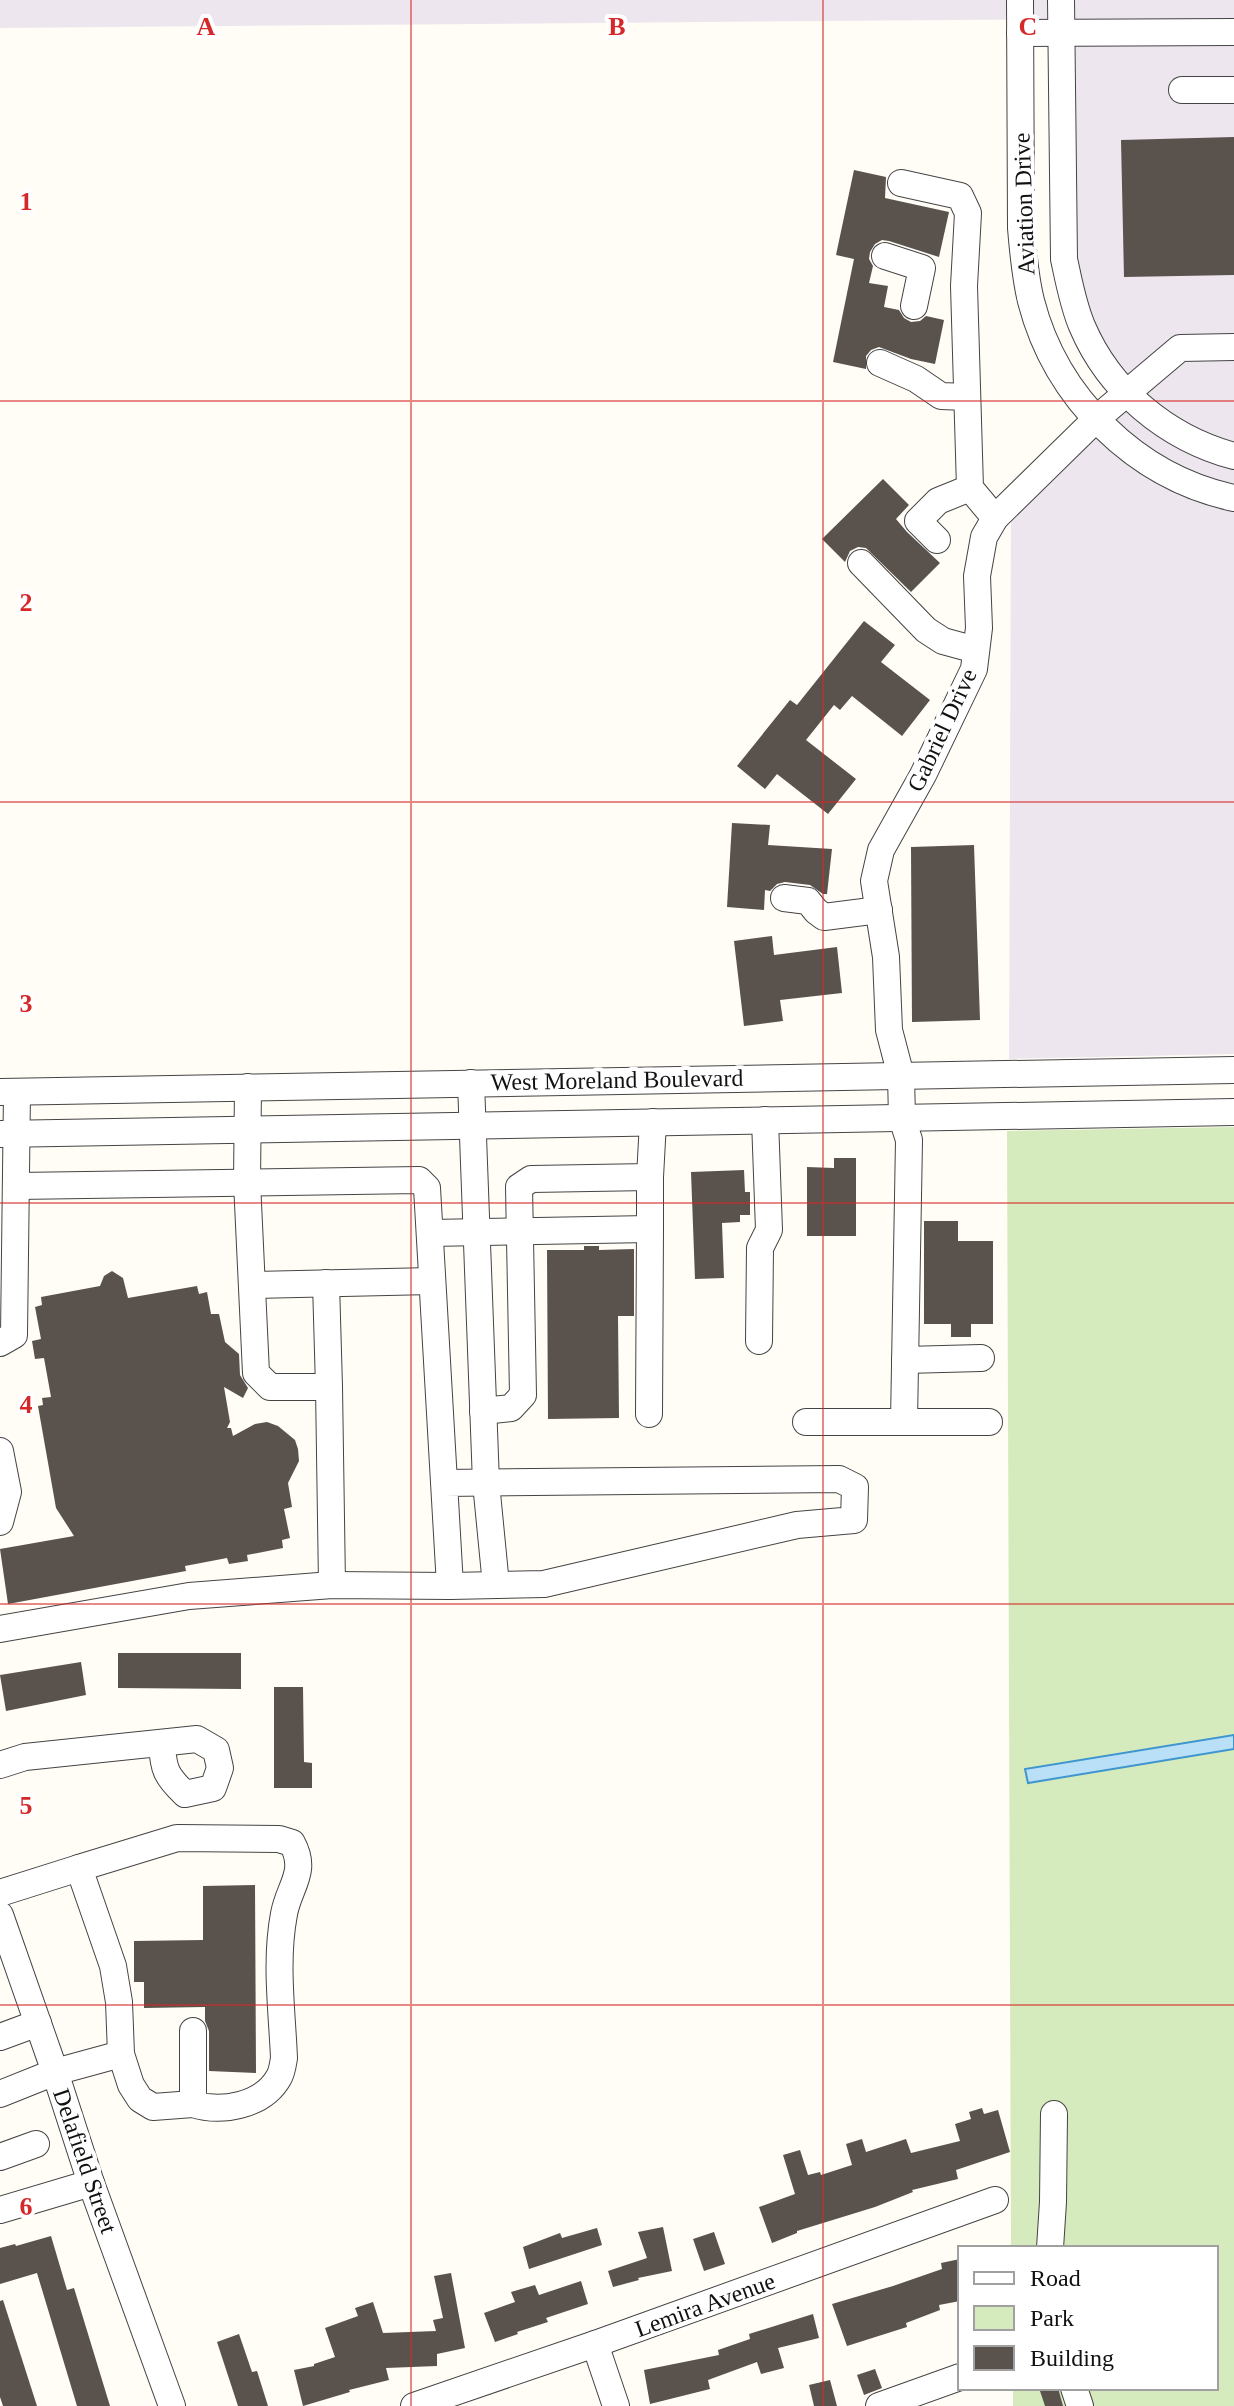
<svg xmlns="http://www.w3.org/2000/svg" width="1234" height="2406" font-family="'Times New Roman',serif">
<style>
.industrial{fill:#eee6ef}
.green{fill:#d5ebbd}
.water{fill:#b9e0f7;stroke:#3f96cf;stroke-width:2}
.building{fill:#5a524d}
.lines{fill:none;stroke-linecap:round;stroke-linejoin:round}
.minor-casing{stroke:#444;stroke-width:28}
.minor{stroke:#fff;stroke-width:26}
.grid{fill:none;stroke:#d62828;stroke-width:2;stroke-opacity:0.55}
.labels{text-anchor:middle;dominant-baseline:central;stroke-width:8;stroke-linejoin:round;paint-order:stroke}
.street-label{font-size:24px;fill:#111;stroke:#fff}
.grid-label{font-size:26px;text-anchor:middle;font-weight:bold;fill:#d62828;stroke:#fff;stroke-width:8;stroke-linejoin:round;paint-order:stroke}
</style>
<rect width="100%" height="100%" fill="#fffdf5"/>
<polygon class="industrial" points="0,0 1234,0 1234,1054 1009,1059 1011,514 1142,390 1113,355 1094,325 1082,291 1075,254 1072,19 0,28"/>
<polygon class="green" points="1234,1127 1234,2406 1013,2406 1013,2388 1216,2388 1216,2248 1011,2248 1007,1131"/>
<polygon class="water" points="1234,1735 1234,1749 1028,1783 1025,1769"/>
<g class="building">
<polygon points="1234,137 1234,275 1124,277 1121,140"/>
<polygon points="854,170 886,177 885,198 949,212 939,257 889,241 882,240 875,244 870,252 869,259 873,266 869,283 888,286 884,307 899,310 904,318 911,322 920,321 926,316 944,320 935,364 911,359 879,347 871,350 866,356 866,369 833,362 854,259 836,255"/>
<polygon points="883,479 909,505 896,519 907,532 940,563 911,592 866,548 858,547 850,551 845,562 822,539"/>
<polygon points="864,621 895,645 881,662 930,700 902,736 852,696 840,710 834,705 806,740 856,779 828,814 777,774 765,789 737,766 790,700 797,705"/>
<polygon points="732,823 770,825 768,845 832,849 827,894 823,894 810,885 785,882 777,884 770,891 765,890 764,910 727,907"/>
<polygon points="974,845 980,1020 912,1022 911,847"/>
<polygon points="772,936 774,955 837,947 842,993 780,1000 783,1021 744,1026 734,941"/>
<polygon points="834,1158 856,1158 856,1236 807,1236 807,1167 834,1168"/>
<polygon points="744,1170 745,1192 750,1192 750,1215 740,1215 740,1222 722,1223 724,1278 695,1279 691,1172"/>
<polygon points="924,1221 958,1221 958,1241 993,1241 993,1324 971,1324 971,1337 951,1337 951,1324 924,1324"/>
<polygon points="584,1246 599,1246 599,1250 634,1249 634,1316 618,1316 619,1418 548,1419 547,1250 584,1250"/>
<polygon points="112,1271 123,1278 128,1298 197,1286 199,1294 207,1292 211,1314 219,1314 225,1342 239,1354 240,1375 248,1388 243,1398 224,1387 230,1422 227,1428 231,1428 233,1436 255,1424 267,1422 278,1426 295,1440 298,1449 299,1461 288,1483 292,1507 284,1509 290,1538 282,1540 283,1548 247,1555 248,1561 229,1564 227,1558 185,1566 186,1571 8,1604 0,1549 74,1536 56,1508 38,1406 43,1405 42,1398 51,1397 44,1358 35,1359 32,1341 41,1339 35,1307 42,1305 41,1297 100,1286 104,1276"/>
<polygon points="118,1653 241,1653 241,1689 118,1688"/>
<polygon points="81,1662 86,1695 6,1711 0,1675"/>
<polygon points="274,1687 303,1687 304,1762 312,1763 312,1788 274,1788"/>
<polygon points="255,1885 256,2073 209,2071 209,2031 205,2021 205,2007 144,2008 144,1982 134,1982 134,1941 203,1940 203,1886"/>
<polygon points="982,2108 984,2114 998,2110 1010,2152 956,2170 958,2179 912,2190 913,2192 875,2207 797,2231 797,2233 772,2243 759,2207 795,2194 783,2155 800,2150 808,2175 820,2172 821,2175 852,2165 846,2144 862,2139 866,2152 906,2139 911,2153 960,2141 955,2124 971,2119 969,2112"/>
<polygon points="663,2227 672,2271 638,2278 639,2280 613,2287 608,2271 647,2258 638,2232"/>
<polygon points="597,2228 602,2245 529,2269 523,2247 560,2233 562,2238"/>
<polygon points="714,2232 725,2264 704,2271 693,2239"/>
<polygon points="51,2236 67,2290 74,2288 110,2406 77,2406 37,2273 0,2284 0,2248 15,2244 16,2246"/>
<polygon points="960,2259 960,2301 939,2305 940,2310 906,2323 907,2327 847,2346 832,2304 893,2286 942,2269 941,2263"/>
<polygon points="451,2273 465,2348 437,2354 437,2366 386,2368 389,2380 349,2390 350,2392 303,2406 294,2370 314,2366 314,2364 335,2357 325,2328 358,2316 355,2308 373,2302 383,2333 436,2331 433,2320 443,2318 434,2276"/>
<polygon points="581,2281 588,2304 546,2318 548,2322 517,2332 518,2334 495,2342 484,2313 515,2302 511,2292 535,2285 539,2295"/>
<polygon points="3,2300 37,2406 3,2406 0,2397 0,2301"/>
<polygon points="813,2314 819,2338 778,2348 784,2368 761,2374 757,2362 708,2380 710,2389 650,2404 644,2370 719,2355 718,2350 750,2339 749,2334"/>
<polygon points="239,2334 252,2372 257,2371 268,2406 238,2406 217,2342"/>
<polygon points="875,2369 882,2388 864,2395 857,2375"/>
<polygon points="830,2380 837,2406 814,2406 809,2385"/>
<polygon points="1039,2388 1058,2388 1063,2406 1045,2406"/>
</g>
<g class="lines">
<defs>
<g id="minor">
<path d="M1020,0l1,228c2,24 4,49 10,73 25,97 105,176 203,197"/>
<path d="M1061,0l3,259c5,23 9,46 18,67 27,64 85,112 152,130"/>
<polyline points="1020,33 1234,32"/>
<polyline points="1182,90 1234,90"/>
<polyline points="901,183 960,196 968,213 964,286 970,488 995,518"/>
<polyline points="885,256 922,268 914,306"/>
<polyline points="880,363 916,379 941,396 967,397"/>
<polyline points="937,540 918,521 938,501 970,488"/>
<polyline points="861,563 926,630 943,641 976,650"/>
<polyline points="784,898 808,901 816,911 824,917 879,910"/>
<polyline points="471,1083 486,1483 496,1585"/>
<polyline points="248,1087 247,1182 256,1373 270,1387 329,1387 332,1585"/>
<polyline points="0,1092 1234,1070"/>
<polyline points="0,1134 1234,1112"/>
<polyline points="17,1186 419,1180 427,1188 450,1586 544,1584 797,1525 854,1520 855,1487 839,1479 444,1483"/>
<polyline points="430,1233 650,1229 650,1177"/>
<polyline points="326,1283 329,1387"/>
<polyline points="252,1285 432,1281"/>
<polyline points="759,1341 760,1248 769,1230 765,1120"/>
<polyline points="0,1343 14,1335 17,1092"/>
<polyline points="905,1360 981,1358"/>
<polyline points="483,1411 511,1408 523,1395 519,1187 531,1179 650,1177 653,1122"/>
<polyline points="649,1414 650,1229"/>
<polyline points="806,1422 989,1422"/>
<polyline points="904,1422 909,1140 902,1118 901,1076 889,1030 886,957 874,881 881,850 923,775 974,669 979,628 977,576 984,537 995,518 1096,419 1180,348 1234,347"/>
<polyline points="0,1451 8,1492 0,1522"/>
<polyline points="0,1629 189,1596 332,1585 450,1586"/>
<path d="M0,1765l25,-8 172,-18 19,11 4,18 -7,20 -28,6c-19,-18 -22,-25 -23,-51"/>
<polyline points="0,1893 79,1868"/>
<polyline points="0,1915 55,2072 91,2183 172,2406"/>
<polyline points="0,2037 38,2023"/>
<polyline points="0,2094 55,2072 121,2054"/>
<path d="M193,2104c28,9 70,2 86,-27 3,-5 4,-13 5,-19 -2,-47 -9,-97 0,-144 5,-28 24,-42 8,-71l-13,-4 -102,-1 -98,30 34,98 6,36 2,52 10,31 9,14 13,8 40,-3v-73"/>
<polyline points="0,2157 36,2144"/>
<polyline points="0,2210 91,2183"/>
<polyline points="1050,2248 1053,2202 1054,2114"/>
<polyline points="595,2344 616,2406"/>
<polyline points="1074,2388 1080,2406"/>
<polyline points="414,2406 595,2344 995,2200"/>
<polyline points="879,2406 960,2377"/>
</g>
</defs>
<use href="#minor" class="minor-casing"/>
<use href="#minor" class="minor"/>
</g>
<path class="grid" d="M411,0v2406M823,0v2406M0,401h1234M0,802h1234M0,1203h1234M0,1604h1234M0,2005h1234"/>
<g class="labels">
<g class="street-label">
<text transform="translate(1024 204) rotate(-92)">Aviation Drive</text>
<text transform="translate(942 730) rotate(-65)">Gabriel Drive</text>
<text transform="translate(617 1080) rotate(-1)">West Moreland Boulevard</text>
<text transform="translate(85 2161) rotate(71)">Delafield Street</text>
<text transform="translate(705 2305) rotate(-20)">Lemira Avenue</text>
</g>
</g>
<g class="grid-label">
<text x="206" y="35">A</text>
<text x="617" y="35">B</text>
<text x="1028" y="35">C</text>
<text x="26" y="210">1</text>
<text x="26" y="611">2</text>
<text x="26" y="1012">3</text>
<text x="26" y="1413">4</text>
<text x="26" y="1814">5</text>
<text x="26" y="2215">6</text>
</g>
<rect x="958" y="2246" width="260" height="144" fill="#ffffff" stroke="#a0a0a0" stroke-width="2"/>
<rect x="974" y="2272" width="40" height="12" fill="#ffffff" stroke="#a0a0a0" stroke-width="2"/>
<text x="1030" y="2286" font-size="24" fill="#111111">Road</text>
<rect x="974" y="2306" width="40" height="24" fill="#d5ebbd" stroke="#a0a0a0" stroke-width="2"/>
<text x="1030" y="2326" font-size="24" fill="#111111">Park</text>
<rect x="974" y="2346" width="40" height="24" fill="#5a524d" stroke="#a0a0a0" stroke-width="2"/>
<text x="1030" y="2366" font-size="24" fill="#111111">Building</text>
</svg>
